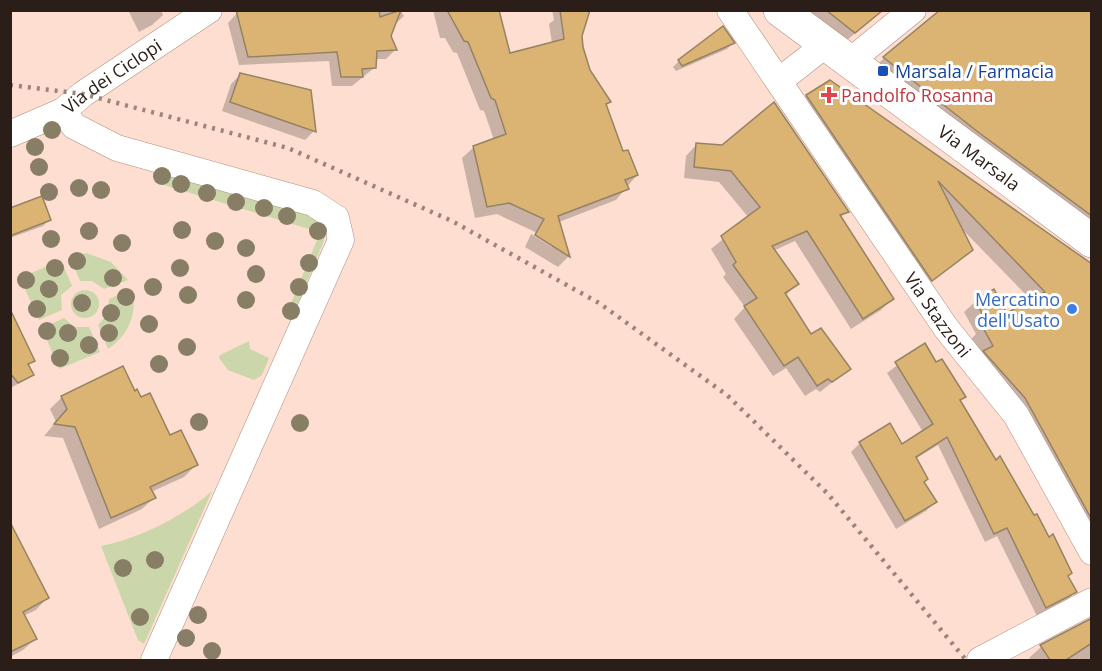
<svg xmlns="http://www.w3.org/2000/svg" width="1102" height="671" font-family="'Open Sans',sans-serif">
<style>
.green{fill:#cbd7ab}
.shadow{fill:#0003}
.building{fill:#dbb473;stroke:#958263;stroke-width:1.5}
.lines{fill:none;stroke-linecap:round;stroke-linejoin:round}
.minor-casing{stroke:#b18e7e;stroke-width:27}
.secondary-casing{stroke:#b18e7e;stroke-width:34}
.minor{stroke:#fff;stroke-width:26}
.secondary{stroke:#fff;stroke-width:33}
.rail{stroke:#9b847a;stroke-width:4.5;stroke-dasharray:3 6;stroke-linecap:butt}
.tree{fill:#887e66}
.transit-dot{fill:#1a4fb4;stroke:#fff;stroke-width:2}
.health-dot{fill:#e0444e;stroke:#fff;stroke-width:2}
.shop-dot{fill:#3f7fe0;stroke:#fff;stroke-width:2}
.labels{text-anchor:middle;dominant-baseline:central;stroke-width:6;stroke-linejoin:round;paint-order:stroke}
.transit-label{font-size:18px;fill:#164399;stroke:#fff;text-anchor:start}
.street-label{font-size:18px;fill:#2b1d17;stroke:#fff}
.health-label{font-size:18px;fill:#be3a42;stroke:#fff;text-anchor:start}
.shop-label{font-size:18px;fill:#366cbe;stroke:#fff;text-anchor:end}
</style>
<rect width="100%" height="100%" fill="#fdded0"/>
<g class="green">
<polygon points="158,170 306,214 316,219 326,231 323,243 291,320 285,318 317,240 309,229 154,182"/>
<polygon points="86,253 111,262 128,280 104,289 92,281 80,281 70,257"/>
<polygon points="61,260 72,286 61,295 62,310 39,320 20,278"/>
<path d="M132,289c6,24 -3,46 -24,60l-10,-24 10,-11 1,-15z"/>
<circle cx="85" cy="304" r="14"/>
<polygon points="64,318 74,327 89,327 100,352 59,369 42,328"/>
<polygon points="249,341 250,349 269,358 262,375 254,380 228,370 219,358 220,355"/>
<path d="M212,491l-68,153 -6,-4 -37,-94c37,-7 83,-30 111,-55z"/>
</g>
<g class="shadow">
<polygon points="128,10 161,10 163,15 152,25 139,32"/>
<polygon points="240,10 400,10 404,16 395,24 390,36 395,50 386,59 375,59 374,68 352,86 332,86 329,61 239,65 228,23"/>
<polygon points="433,10 497,10 509,55 552,43 549,24 554,20 552,10 585,10 580,36 589,71 610,102 605,106 622,153 637,175 616,200 559,222 569,256 558,267 525,247 531,234 552,247 552,244 533,231 497,214 475,218 462,158 474,147 494,140 484,111 480,110 457,53 453,52 445,38 440,38"/>
<polygon points="799,10 884,10 842,44"/>
<polygon points="1092,10 1092,235 873,69 884,58"/>
<polygon points="733,43 727,49 676,71 673,67 679,61"/>
<polygon points="240,75 314,131 305,140 222,111 231,84"/>
<polygon points="830,82 1092,266 1092,555 971,339 976,334 964,312 976,301 1006,315 1032,301 961,228 971,250 920,291 795,107 806,96"/>
<polygon points="697,144 847,211 840,218 892,299 881,310 851,329 795,241 773,251 797,284 785,296 810,337 849,369 820,392 816,389 805,396 786,368 773,376 734,319 745,307 723,277 726,274 711,249 749,218 719,182 684,178 686,156"/>
<polygon points="10,210 49,220 43,226 10,238"/>
<polygon points="10,313 33,361 28,366 32,375 11,388"/>
<polygon points="924,345 936,364 964,397 959,401 1075,592 1066,601 1037,616 997,536 985,542 938,445 915,459 923,482 935,502 926,511 896,529 851,452 860,443 902,446 923,432 887,373"/>
<polygon points="134,393 196,465 184,477 151,492 154,498 142,509 99,529 63,438 44,436 56,422 50,409 62,397"/>
<polygon points="10,527 47,598 36,610 23,616 35,639 23,650 10,657"/>
<polygon points="1092,620 1092,660 1031,660 1029,658 1041,647"/>
</g>
<g class="building">
<polygon points="236,10 379,10 380,17 401,10 391,36 397,50 377,51 376,68 362,69 363,77 341,77 337,52 248,57"/>
<polygon points="447,10 499,10 510,53 564,39 560,10 590,10 582,36 583,47 590,70 611,102 606,104 623,151 628,150 638,175 625,180 629,189 558,216 570,257 535,235 544,219 509,203 487,207 473,146 506,134 495,100 491,98 468,42 464,41"/>
<polygon points="826,10 883,10 855,33"/>
<polygon points="940,10 1092,10 1092,216 978,132 883,57"/>
<polygon points="723,26 735,43 682,66 678,60"/>
<polygon points="240,73 311,90 316,132 230,102"/>
<polygon points="830,80 1092,264 1092,520 1025,398 983,351 993,346 982,326 987,323 975,300 994,289 1007,313 1045,292 938,181 973,250 932,281 806,95"/>
<polygon points="774,102 849,212 840,215 894,299 863,319 807,231 772,246 799,284 785,293 811,334 821,328 851,369 832,382 828,379 817,386 798,357 784,366 744,306 757,298 733,265 736,262 721,236 760,207 731,171 694,167 696,143 722,145"/>
<polygon points="42,196 51,220 10,236 10,208"/>
<polygon points="10,309 35,361 28,364 34,375 18,383 10,373"/>
<polygon points="925,343 936,362 942,359 966,397 960,400 996,460 1000,456 1034,515 1037,514 1049,537 1053,534 1072,573 1068,576 1077,592 1046,608 1007,528 994,534 947,437 916,457 928,479 924,482 937,502 905,521 859,442 890,423 902,444 933,424 895,362"/>
<polygon points="123,366 135,391 137,389 141,397 150,393 170,435 181,430 198,465 150,487 156,498 111,518 75,427 54,424 67,409 61,396"/>
<polygon points="10,522 49,598 23,612 37,639 10,652"/>
<polygon points="1092,618 1092,643 1066,660 1050,660 1040,645"/>
</g>
<g class="lines">
<defs>
<g id="minor">
<path id="s1" d="M730,10l216,318 70,87 76,137"/>
<polyline points="849,62 913,10"/>
<polyline points="779,81 825,45"/>
<polyline points="63,111 74,126 117,148 313,203 336,218 341,240 154,660"/>
<path id="s2" d="M10,134l53,-23 20,-17 126,-84"/>
<polyline points="980,660 1092,601"/>
</g>
<g id="secondary">
<path id="s3" d="M780,10l312,231"/>
</g>
</defs>
<use href="#minor" class="minor-casing"/>
<use href="#secondary" class="secondary-casing"/>
<use href="#minor" class="minor"/>
<use href="#secondary" class="secondary"/>
<polyline class="rail" points="10,85 83,94 288,148 452,221 599,303 727,395 828,494 966,660"/>
</g>
<g class="tree">
<circle cx="52" cy="130" r="9"/>
<circle cx="35" cy="147" r="9"/>
<circle cx="39" cy="167" r="9"/>
<circle cx="162" cy="176" r="9"/>
<circle cx="181" cy="184" r="9"/>
<circle cx="79" cy="188" r="9"/>
<circle cx="101" cy="190" r="9"/>
<circle cx="49" cy="192" r="9"/>
<circle cx="207" cy="193" r="9"/>
<circle cx="236" cy="202" r="9"/>
<circle cx="264" cy="208" r="9"/>
<circle cx="287" cy="216" r="9"/>
<circle cx="182" cy="230" r="9"/>
<circle cx="89" cy="231" r="9"/>
<circle cx="318" cy="231" r="9"/>
<circle cx="51" cy="239" r="9"/>
<circle cx="215" cy="241" r="9"/>
<circle cx="122" cy="243" r="9"/>
<circle cx="246" cy="248" r="9"/>
<circle cx="77" cy="261" r="9"/>
<circle cx="309" cy="263" r="9"/>
<circle cx="55" cy="268" r="9"/>
<circle cx="180" cy="268" r="9"/>
<circle cx="256" cy="274" r="9"/>
<circle cx="113" cy="278" r="9"/>
<circle cx="26" cy="280" r="9"/>
<circle cx="153" cy="287" r="9"/>
<circle cx="299" cy="287" r="9"/>
<circle cx="49" cy="289" r="9"/>
<circle cx="188" cy="295" r="9"/>
<circle cx="126" cy="297" r="9"/>
<circle cx="246" cy="300" r="9"/>
<circle cx="82" cy="303" r="9"/>
<circle cx="37" cy="309" r="9"/>
<circle cx="291" cy="311" r="9"/>
<circle cx="111" cy="313" r="9"/>
<circle cx="149" cy="324" r="9"/>
<circle cx="47" cy="331" r="9"/>
<circle cx="68" cy="333" r="9"/>
<circle cx="109" cy="333" r="9"/>
<circle cx="89" cy="345" r="9"/>
<circle cx="187" cy="347" r="9"/>
<circle cx="60" cy="358" r="9"/>
<circle cx="159" cy="364" r="9"/>
<circle cx="199" cy="422" r="9"/>
<circle cx="300" cy="423" r="9"/>
<circle cx="155" cy="560" r="9"/>
<circle cx="123" cy="568" r="9"/>
<circle cx="198" cy="615" r="9"/>
<circle cx="140" cy="617" r="9"/>
<circle cx="186" cy="638" r="9"/>
<circle cx="212" cy="651" r="9"/>
</g>
<rect class="transit-dot" x="877" y="65" width="12" height="12" rx="3"/>
<path class="health-dot" d="M826 86h6v6h6v6h-6v6h-6v-6h-6v-6h6z"/>
<circle class="shop-dot" cx="1072" cy="309" r="6"/>
<g class="labels">
<g class="transit-label">
<text x="895" y="71">Marsala / Farmacia</text>
</g>
<g class="street-label">
<text stroke="none"><textPath href="#s2" startOffset="118">Via dei Ciclopi</textPath></text>
<text stroke="none"><textPath href="#s3" startOffset="248">Via Marsala</textPath></text>
<text stroke="none"><textPath href="#s1" startOffset="369">Via Stazzoni</textPath></text>
</g>
<g class="health-label">
<text x="841" y="95">Pandolfo Rosanna</text>
</g>
<g class="shop-label">
<text x="1060" y="299">Mercatino<tspan x="1060" dy="21">dell'Usato</tspan></text>
</g>
</g>
<rect width="1102" height="671" fill="none" stroke="#2b1d17" stroke-width="24"/>
</svg>
